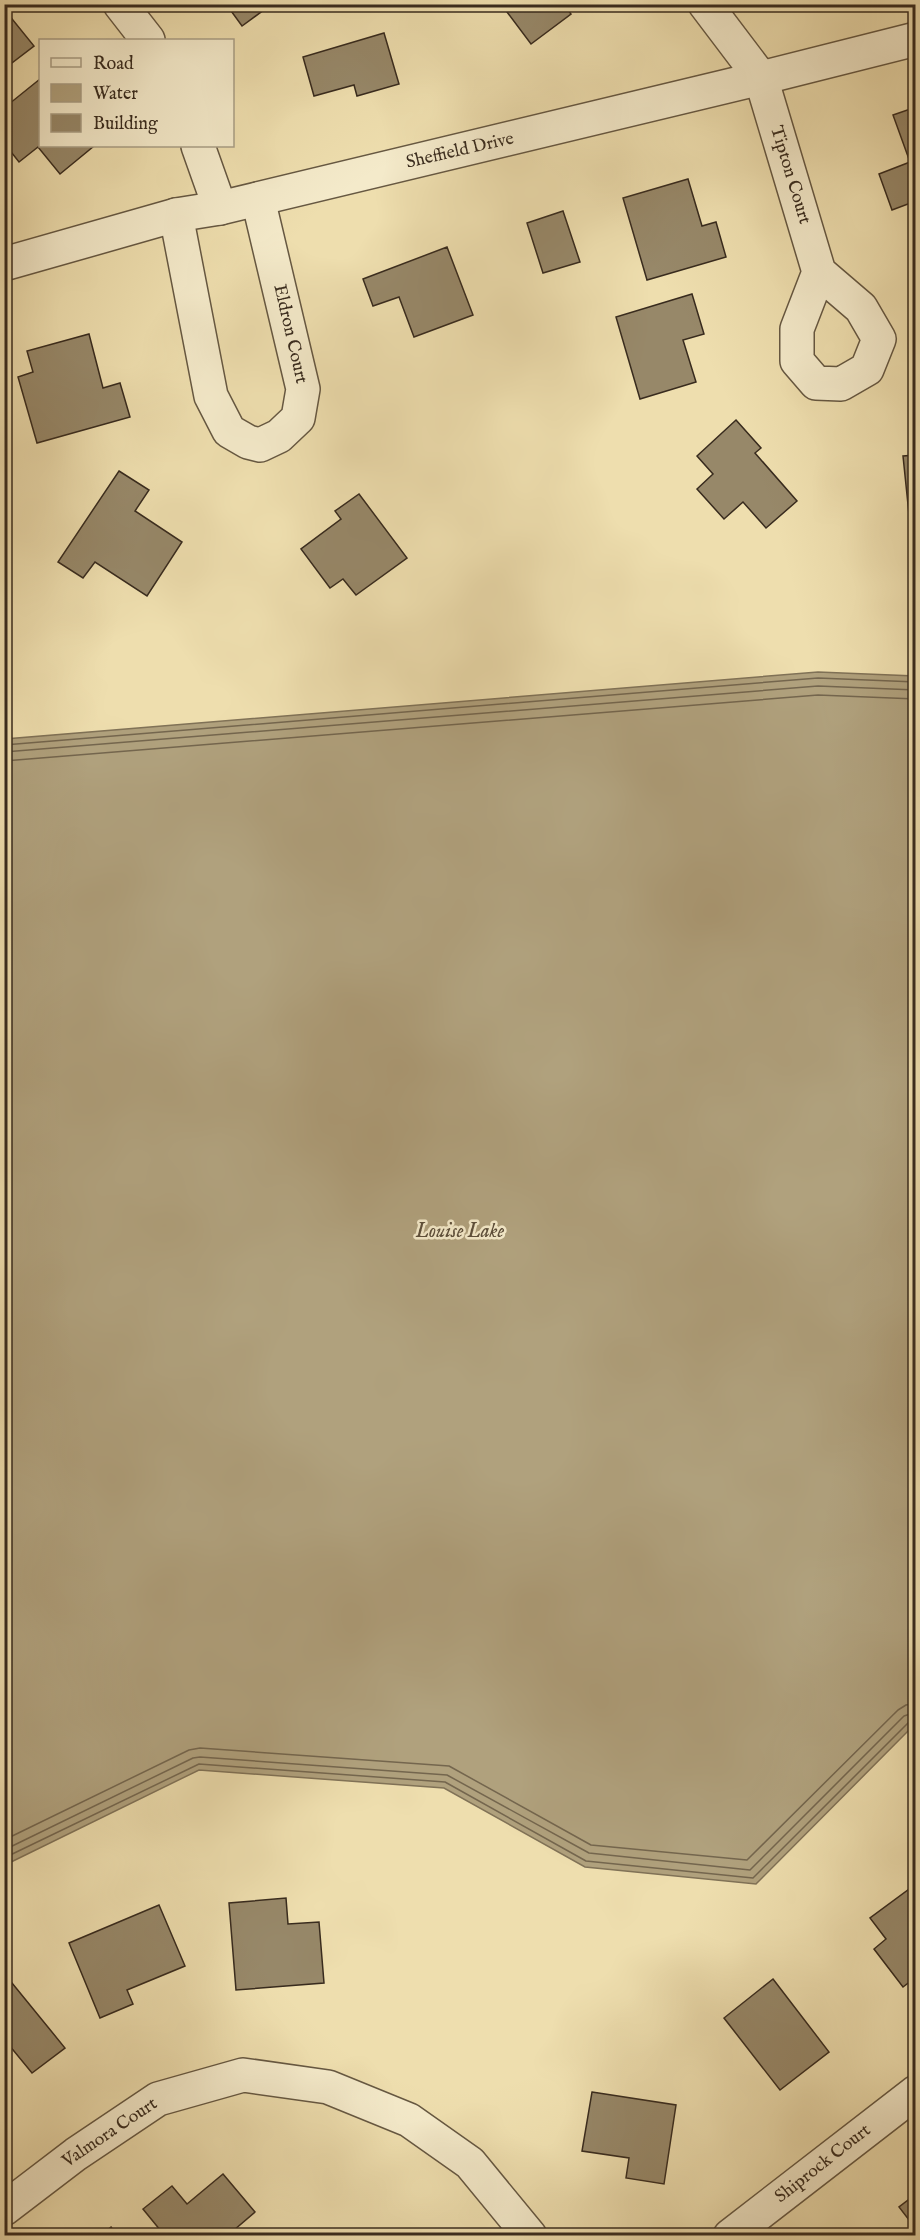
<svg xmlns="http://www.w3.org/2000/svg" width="920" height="2240" font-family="'IM FELL English',serif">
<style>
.water{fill:#b0a17d;stroke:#807257;stroke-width:1.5}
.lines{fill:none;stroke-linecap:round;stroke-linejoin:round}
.shore{stroke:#74664e;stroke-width:1.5}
.building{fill:#978869;stroke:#382b1e;stroke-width:1.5}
.street-casing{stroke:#665842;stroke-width:36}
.street{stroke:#f4eaca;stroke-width:33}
.labels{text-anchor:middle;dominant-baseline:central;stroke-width:5;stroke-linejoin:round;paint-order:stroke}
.street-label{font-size:18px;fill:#382b1e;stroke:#f4eaca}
.water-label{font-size:20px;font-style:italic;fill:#5c4e3a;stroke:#f4eaca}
</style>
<rect width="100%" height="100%" fill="#eedeae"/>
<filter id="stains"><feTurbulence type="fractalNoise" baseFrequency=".00333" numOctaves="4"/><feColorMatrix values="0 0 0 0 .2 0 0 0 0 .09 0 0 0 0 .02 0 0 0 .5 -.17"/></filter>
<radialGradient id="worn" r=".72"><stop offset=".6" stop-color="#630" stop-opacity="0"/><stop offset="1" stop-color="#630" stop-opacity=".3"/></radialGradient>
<polygon class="water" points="818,672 915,676 915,1724 756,1884 585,1867 444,1788 199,1770 5,1865 5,739"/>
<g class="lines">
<g class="shore">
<polyline points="4,745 818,678 916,682"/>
<polyline points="4,752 818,686 916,690"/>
<polyline points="4,761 818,695 916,699"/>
<polyline points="4,1840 189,1750 200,1748 449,1766 591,1845 747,1860 898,1710 906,1705 916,1703"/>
<polyline points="4,1850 193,1758 200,1757 447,1775 589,1853 750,1870 904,1716 916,1712"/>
<polyline points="4,1858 199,1764 445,1782 586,1861 753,1878 909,1722 916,1720"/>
</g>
</g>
<g class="building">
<polygon points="226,4 272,4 242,26"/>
<polygon points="501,4 564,4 571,14 531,44"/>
<polygon points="4,9 34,46 4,69"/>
<polygon points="384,33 399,84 357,96 354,85 314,96 303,57"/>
<polygon points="40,79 40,146 94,146 60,174 38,147 19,162 4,143 4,108"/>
<polygon points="916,107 916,201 892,210 879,174 910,162 893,115"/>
<polygon points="688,179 702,226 716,222 726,257 647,280 623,198"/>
<polygon points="563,211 580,262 543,273 527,223"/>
<polygon points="447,247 473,315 414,337 399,297 373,306 363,279"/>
<polygon points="692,294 704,334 683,340 696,382 640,399 616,317"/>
<polygon points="89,334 103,388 120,383 130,417 37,443 18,377 33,372 27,351"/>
<polygon points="736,420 761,448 755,453 797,501 766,528 743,502 724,519 697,489 713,474 697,456"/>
<polygon points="916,455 916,524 910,524 903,456"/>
<polygon points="119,471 149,490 135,511 182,542 147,596 95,562 83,578 58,562"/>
<polygon points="359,494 407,558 356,595 343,579 330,588 301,549 341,519 335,511"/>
<polygon points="916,1884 916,1977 903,1987 874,1949 886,1939 870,1918"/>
<polygon points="286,1898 288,1924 319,1922 324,1983 236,1990 229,1903"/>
<polygon points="159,1905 185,1966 127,1990 133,2004 100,2018 69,1943"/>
<polygon points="773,1979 829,2052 780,2090 724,2018"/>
<polygon points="12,1983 65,2048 32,2073 9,2045 4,2049 4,1989"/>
<polygon points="592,2092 676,2105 664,2184 626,2178 629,2158 582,2151"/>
<polygon points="223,2174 255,2212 227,2236 165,2236 143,2209 172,2186 187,2204"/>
<polygon points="916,2194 916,2229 899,2207"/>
<polygon points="111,2227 117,2236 100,2236"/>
</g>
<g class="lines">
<defs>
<g id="street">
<polyline points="120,4 148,40"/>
<polyline points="705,4 761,78 819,272 797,329 797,361 816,383 841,384 867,369 879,339 861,308 819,272"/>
<polyline points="198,146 220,208"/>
<polyline points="176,215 211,396 229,431 248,442 260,445 279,436 298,418 303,389 258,199"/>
<polyline points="4,264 176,215 220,208 761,78 916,39"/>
<polyline points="4,2209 76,2154 158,2099 243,2075 328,2087 409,2120 470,2163 530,2236"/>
<polyline points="730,2236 916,2092"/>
</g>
</defs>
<use href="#street" class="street-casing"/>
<use href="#street" class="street"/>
</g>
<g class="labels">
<g class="street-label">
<text transform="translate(460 151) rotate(-13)">Sheffield Drive</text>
<text transform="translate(790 175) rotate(73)">Tipton Court</text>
<text transform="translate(290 334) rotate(77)">Eldron Court</text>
<text transform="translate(110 2133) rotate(-34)">Valmora Court</text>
<text transform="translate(823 2164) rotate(-38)">Shiprock Court</text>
</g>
<g class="water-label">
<text x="460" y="1231">Louise Lake</text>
</g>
</g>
<rect width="920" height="2240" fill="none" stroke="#eedeae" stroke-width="24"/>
<rect x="6" y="6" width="908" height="2228" fill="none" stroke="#382b1e" stroke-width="3"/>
<rect x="12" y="12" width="896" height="2216" fill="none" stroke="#382b1e" stroke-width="1.5"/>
<rect x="39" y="39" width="195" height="108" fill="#f4eaca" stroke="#a99e85" stroke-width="1.5"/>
<rect x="51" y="58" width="30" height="9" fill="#f4eaca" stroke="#a99e85" stroke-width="1.5"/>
<text x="93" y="69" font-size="18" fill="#382b1e">Road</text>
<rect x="51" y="84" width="30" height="18" fill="#b0a17d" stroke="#a99e85" stroke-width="1.5"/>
<text x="93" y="99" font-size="18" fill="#382b1e">Water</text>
<rect x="51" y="114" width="30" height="18" fill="#978869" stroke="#a99e85" stroke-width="1.5"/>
<text x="93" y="129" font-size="18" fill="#382b1e">Building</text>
<rect width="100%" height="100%" filter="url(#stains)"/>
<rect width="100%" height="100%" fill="url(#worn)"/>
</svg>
